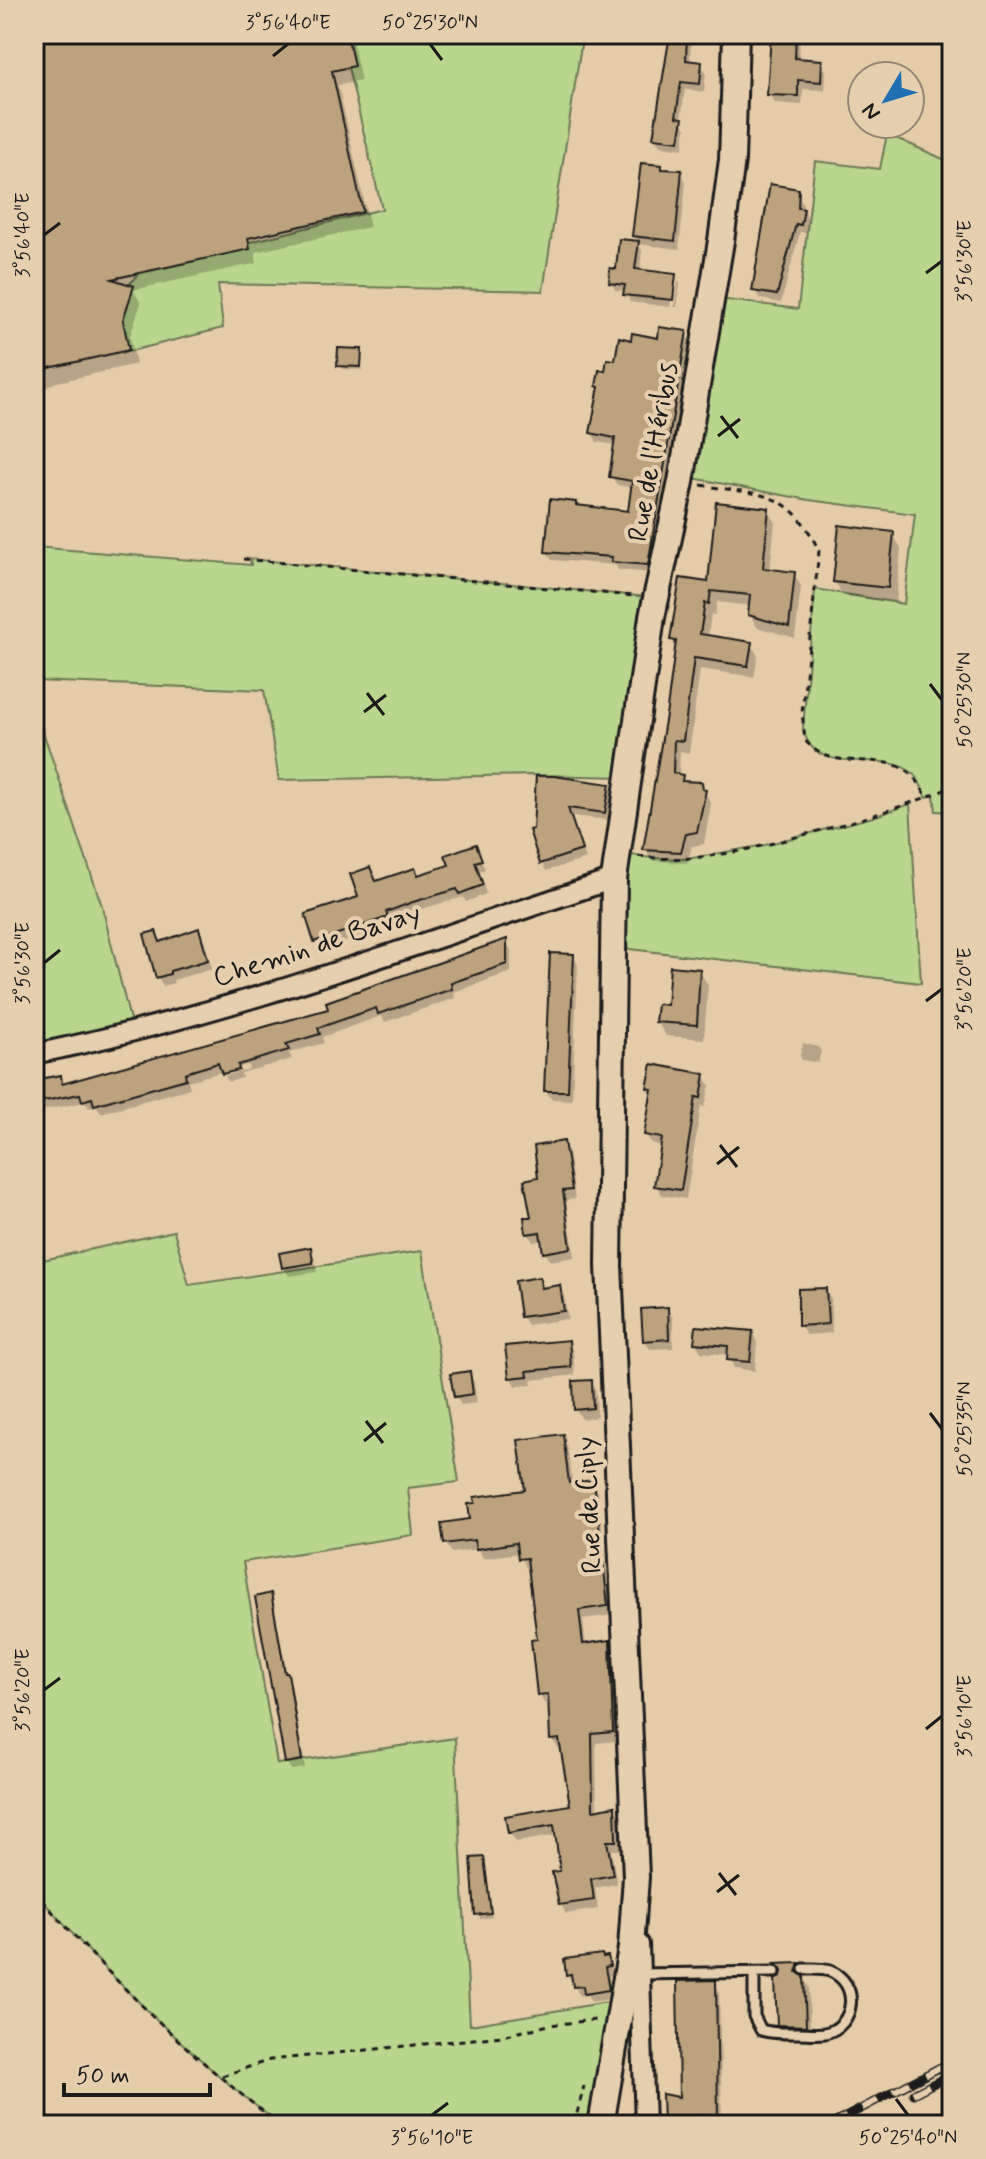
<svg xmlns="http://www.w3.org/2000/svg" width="986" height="2159" font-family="Mynerve,sans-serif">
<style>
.green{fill:#bad58d;stroke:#6b7854;stroke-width:2}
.shadow{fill:#0003}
.building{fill:#bca37e;stroke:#1c1c1c;stroke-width:2}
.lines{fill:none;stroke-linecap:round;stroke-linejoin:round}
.lane-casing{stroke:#1c1c1c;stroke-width:15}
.street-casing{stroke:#1c1c1c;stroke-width:24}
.secondary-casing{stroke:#1c1c1c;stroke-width:30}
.path{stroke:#1c1c1c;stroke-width:3;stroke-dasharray:6 6;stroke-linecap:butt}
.lane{stroke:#e6cfaf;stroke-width:9}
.street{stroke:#e6cfaf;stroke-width:18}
.secondary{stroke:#e6cfaf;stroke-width:24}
.rail-casing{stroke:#1c1c1c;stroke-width:9}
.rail{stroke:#e6cfaf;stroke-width:6;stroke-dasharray:18;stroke-linecap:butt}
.ticks{fill:none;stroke:#1c1c1c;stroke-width:3}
.labels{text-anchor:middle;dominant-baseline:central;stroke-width:8;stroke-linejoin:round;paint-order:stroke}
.street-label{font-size:28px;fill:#1c1c1c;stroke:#e6cfaf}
.neatline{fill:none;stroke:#1c1c1c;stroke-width:3}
.ticks-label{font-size:20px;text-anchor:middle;fill:#1c1c1c}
</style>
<rect width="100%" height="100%" fill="#e5cca9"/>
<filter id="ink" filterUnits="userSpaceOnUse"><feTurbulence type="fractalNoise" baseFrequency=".0125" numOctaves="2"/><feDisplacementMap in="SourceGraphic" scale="16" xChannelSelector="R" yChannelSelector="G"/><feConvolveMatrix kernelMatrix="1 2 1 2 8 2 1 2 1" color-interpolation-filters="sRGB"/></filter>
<g filter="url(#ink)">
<g class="green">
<path d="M340,34h259v4l-17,1 -39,252 -325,-7 5,44 -100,25c-2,-38 -10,-55 20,-84l239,-60z"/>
<path d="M887,134l65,29v649l-16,-1 -2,-16 -8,2c-4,-9 -7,-19 -16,-26 -33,-22 -97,8 -107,-43l12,-139 89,15 11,-90 -106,-14 -127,-24 29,-178 87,11 17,-148 65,8z"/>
<polygon points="34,547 251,565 250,559 657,598 628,777 535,775 279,780 264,690 34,681"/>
<polygon points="34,705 102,906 133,1032 34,1054"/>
<polygon points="910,804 921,983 613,947 618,853 652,858 687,859 765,845 873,817"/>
<path d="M174,1231l15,54 233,-34 37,231 -51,6 5,47 -170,27 34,202 178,-26 15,287 138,-23 3,65 -10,58h-320c-91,-67 -173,-150 -247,-234v-629z"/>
</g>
<g class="shadow">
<polygon points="47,34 351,34 361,81 338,85 370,227 255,252 257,263 133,290 141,303 130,336 136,364 54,383 34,395 34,37"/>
<polygon points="668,34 710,34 710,38 691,37 690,63 701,64 706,73 704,92 685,89 681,119 686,128 683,149 660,146 655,137 671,41"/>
<polygon points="769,34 800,34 799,61 821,61 826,71 825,90 803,89 802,105 775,103 769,94 773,40"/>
<polygon points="661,167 664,171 681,172 686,182 679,249 638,244 642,250 640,272 675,276 680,284 677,307 674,307 678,281 674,281 670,307 630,302 626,291 615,290 611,282 639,243 634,235"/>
<polygon points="798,191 808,220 806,233 800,232 781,303 760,299 755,290"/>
<polygon points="685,333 690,342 652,573 618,570 616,565 552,560 547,552 577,508 630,513 633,488 617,485 612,477 616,445 597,442 592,433 600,390 598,386 633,342 659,341"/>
<polygon points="360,351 362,370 342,369 339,365"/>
<polygon points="768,510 775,522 770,571 794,574 801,586 795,638 757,627 750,615 751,606 717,602 715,615 711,614 708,637 751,644 758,656 754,677 700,669 689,753 680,751 679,776 686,783 701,784 711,804 704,844 692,846 687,863 652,861 645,849 677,649 672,640 710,585"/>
<polygon points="893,534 901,548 896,602 843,596 835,582"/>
<polygon points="538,778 609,785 614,794 609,820 571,816 586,859 546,871 542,863"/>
<polygon points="475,847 485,869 479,871 486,894 466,902 463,897 418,910 390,921 392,926 321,950 308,916 361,898 377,883 418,877 451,866"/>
<polygon points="199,931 204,940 212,969 173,980 174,983 163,986 158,977 155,933 161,944"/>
<polygon points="506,942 511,950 511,972 454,992 455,998 385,1022 381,1016 322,1037 324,1043 289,1053 292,1059 241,1073 242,1078 228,1082 225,1076 249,1069 248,1065 188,1081 190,1088 101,1113 97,1106 89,1108 85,1102 34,1112 34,1082 60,1078 64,1085 331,1011"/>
<polygon points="573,956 578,965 572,1100 551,1099 546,1090"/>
<polygon points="699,971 708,985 704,1039 666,1036 657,1022"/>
<polygon points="803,1043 818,1047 821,1051 818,1063 802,1060 800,1056"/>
<polygon points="704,1076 710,1085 705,1107 701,1106 686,1199 662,1195 656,1185 663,1146 651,1143 646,1134 653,1094 650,1088"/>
<polygon points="563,1144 568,1152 575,1199 566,1200 575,1257 550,1261 545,1252 544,1240 533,1242 528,1233 541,1179"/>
<polygon points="310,1250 315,1259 317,1272 289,1276 284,1267"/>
<polygon points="539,1279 543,1289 559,1287 564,1296 568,1319 527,1325 522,1316"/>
<polygon points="825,1290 831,1299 832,1333 806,1335 800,1325"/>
<polygon points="667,1309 673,1318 673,1348 650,1349 645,1340"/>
<polygon points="752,1333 757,1342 755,1371 734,1368 729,1355 701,1352 696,1343"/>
<polygon points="568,1342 573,1351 575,1375 531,1380 532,1385 516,1386 510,1377"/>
<polygon points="469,1373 474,1382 477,1403 461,1405 456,1396"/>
<polygon points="591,1382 596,1391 597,1417 582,1419 576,1410 575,1383"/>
<polygon points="562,1436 567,1446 573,1485 593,1482 598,1492 612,1615 583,1619 586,1646 609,1642 614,1651 617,1741 596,1743 597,1811 614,1808 620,1817 620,1850 611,1850 617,1884 595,1888 598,1909 566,1914 561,1904 562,1873 558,1835 516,1842 510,1833 508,1818 572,1807 562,1748 558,1748 552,1739 551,1703 545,1704 539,1695 539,1641 530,1567 526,1568 519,1553 483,1558 478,1549 452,1553 446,1544 443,1524 473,1520 527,1491"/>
<polygon points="270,1595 274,1603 287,1676 291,1683 305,1768 291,1770 287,1762"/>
<polygon points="483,1859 492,1917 480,1919 473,1860"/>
<polygon points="607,1958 614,1975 609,1976 612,1999 591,2002 587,1995 580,1996 568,1974"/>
<polygon points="798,1965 809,1988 810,2034 784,2034 779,2025 783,1978 778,1966"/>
<polygon points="714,1982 719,1991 722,2123 664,2125 664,2097 681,2099"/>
</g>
<g class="building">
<polygon points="34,34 347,34 354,66 332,71 363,212 248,238 250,249 112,279 134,286 123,320 129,350 45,369 34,376"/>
<polygon points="670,34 687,34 686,60 702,62 700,84 681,82 676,117 683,118 679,141 653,138"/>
<polygon points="771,34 796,34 795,58 822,60 821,82 798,80 798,96 767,95"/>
<polygon points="641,163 662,165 662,169 682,170 675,241 632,236"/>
<polygon points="770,184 799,189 798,208 804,209 801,225 796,224 777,295 752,291"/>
<polygon points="619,239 639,241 635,269 676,274 673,300 623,295 625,285 609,283 610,268 616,269"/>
<polygon points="659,327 687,331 648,565 611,562 612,557 545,552 550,499 576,502 576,505 628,511 632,481 609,477 615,438 590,433 599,387 596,386 599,370 605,371 607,359 615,360 619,337 631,340 632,333 658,338"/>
<polygon points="338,348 362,349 361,367 337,366"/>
<polygon points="716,502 769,508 763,568 795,572 789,627 748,615 750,595 711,591 709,604 705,603 700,634 752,642 748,666 694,658 683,741 674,740 673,773 683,775 682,781 702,782 703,789 706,790 697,832 686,834 681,852 643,850 667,709 676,641 670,640 680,578 708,582"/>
<polygon points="839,525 894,532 888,588 833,582"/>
<polygon points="536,776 554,776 610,784 605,813 568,808 582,850 540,864 529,830 533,829"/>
<polygon points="476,844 482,860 475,862 483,885 459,894 457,889 413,902 386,912 388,917 314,942 305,914 358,897 350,874 370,867 376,881 415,868 418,875 449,865 445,855"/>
<polygon points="199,928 208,960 170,971 170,974 156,978 144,934 156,931 160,942"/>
<polygon points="507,939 507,964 451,983 452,989 378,1014 376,1008 318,1028 320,1034 286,1044 289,1050 238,1065 239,1070 222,1074 218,1063 185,1073 186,1079 94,1105 92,1098 82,1101 80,1094 34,1103 34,1080 61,1075 62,1084 328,1009 326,1002"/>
<polygon points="550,953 574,954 568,1091 544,1091"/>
<polygon points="670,966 700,969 697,1025 655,1022 657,1004 667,1005"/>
<polygon points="652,1064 705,1074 701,1098 696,1097 681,1190 654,1186 662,1138 644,1135 652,1089 647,1088"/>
<polygon points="564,1141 572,1190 563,1191 571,1248 543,1253 540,1232 526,1234 524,1217 531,1217 524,1180 538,1177 534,1146"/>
<polygon points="311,1247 313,1263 282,1268 279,1253"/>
<polygon points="540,1277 541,1288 560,1285 564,1311 520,1317 515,1281"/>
<polygon points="826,1288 828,1324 798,1326 798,1289"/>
<polygon points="668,1307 669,1339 643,1341 641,1309"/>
<polygon points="696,1326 753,1331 750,1362 727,1360 728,1346 694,1343"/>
<polygon points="569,1340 571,1367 527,1371 528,1376 509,1378 505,1346"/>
<polygon points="470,1371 473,1394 454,1397 450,1374"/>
<polygon points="592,1380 593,1408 574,1410 573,1381"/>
<polygon points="563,1434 569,1483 594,1480 608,1606 579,1610 583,1644 610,1640 613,1732 592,1734 593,1810 615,1806 616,1841 607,1841 613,1875 591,1879 594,1900 559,1905 552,1872 560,1871 554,1825 508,1833 505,1816 570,1805 559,1739 550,1740 548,1694 537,1695 531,1640 537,1639 527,1558 518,1559 516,1543 476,1549 474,1540 444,1544 441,1523 470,1519 468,1504 475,1503 474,1497 525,1490 518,1440"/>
<polygon points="271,1593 285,1673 288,1673 302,1760 285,1763 255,1597"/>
<polygon points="484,1857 491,1913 475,1915 471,1858"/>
<polygon points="602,1954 603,1957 608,1956 610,1966 605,1967 609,1990 584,1994 583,1986 573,1987 571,1974 566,1975 564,1959"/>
<polygon points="799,1963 797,1972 804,1976 806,2026 777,2025 775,1980 781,1976 782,1971 775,1964"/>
<polygon points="716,1980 718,2115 703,2115 704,2122 663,2123 662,2094 679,2097 677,1981"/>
</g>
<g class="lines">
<defs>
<g id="lane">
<path d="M754,1973v43l7,14c13,4 25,3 38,3 8,0 18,1 26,0 31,-7 35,-50 5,-62 -8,-3 -17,-2 -26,-2"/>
<polyline points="640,1974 775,1972"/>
</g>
<g id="street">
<path d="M34,1054c198,-40 388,-112 580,-175"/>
<polyline points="639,1944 645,2125"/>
</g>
<polyline id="secondary" points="601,2125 631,1948 636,1877 609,1265 614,879 652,617 681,482 721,241 732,160 736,34"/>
</defs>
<use href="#lane" class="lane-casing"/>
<use href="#street" class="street-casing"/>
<use href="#secondary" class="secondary-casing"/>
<g class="path">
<path d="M701,485c61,11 89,3 118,66l-17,161 3,28c33,43 96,-6 121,57"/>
<polyline points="243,559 633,596"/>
<path d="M638,856c57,9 114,-7 169,-22 49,-13 97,-27 145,-47"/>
<path d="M34,1891c74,84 156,167 247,234"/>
<polyline points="222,2076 270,2060 502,2036 549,2025 595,2020"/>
<polyline points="574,2125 584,2086"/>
</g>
<use href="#lane" class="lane"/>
<use href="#street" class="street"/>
<use href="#secondary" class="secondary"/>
<defs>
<g id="rail">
<polyline points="913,2094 952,2074"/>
<polyline points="830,2125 952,2061"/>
</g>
</defs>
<use href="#rail" class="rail-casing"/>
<use href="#rail" class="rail"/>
</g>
</g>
<path class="ticks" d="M430,44l12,16M273,56l15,-12M44,235l16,-12M926,273l16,-12M721,416l17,22M718,436l22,-17M930,684l12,16M367,693l17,22M364,712l22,-17M44,963l16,-13M926,1001l16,-12M720,1145l17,22M717,1164l22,-17M930,1413l12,16M366,1421l17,22M364,1441l22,-18M44,1690l16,-12M926,1729l16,-13M719,1873l17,22M717,1892l22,-17M896,2099l12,16M432,2115l16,-12"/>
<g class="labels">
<g class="street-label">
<text transform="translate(654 452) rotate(-80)">Rue de l'Héribus</text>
<text transform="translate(317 946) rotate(-18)">Chemin de Bavay</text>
<text transform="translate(590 1505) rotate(-93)">Rue de Ciply</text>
</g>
</g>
<rect width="986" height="2159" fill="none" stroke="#e6cfaf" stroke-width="88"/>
<g transform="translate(886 100) rotate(232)"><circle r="38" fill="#e6cfaf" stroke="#958774" stroke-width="2"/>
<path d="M0-6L14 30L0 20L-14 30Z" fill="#1f6fb2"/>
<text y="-12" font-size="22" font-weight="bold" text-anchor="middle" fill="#1c1c1c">N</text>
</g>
<path d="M64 2083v12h146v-12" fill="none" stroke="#1c1c1c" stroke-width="4"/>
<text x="76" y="2083" font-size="24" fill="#1c1c1c" stroke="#e6cfaf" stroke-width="6" paint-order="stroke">50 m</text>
<rect x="44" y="44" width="898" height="2071" class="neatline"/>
<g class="ticks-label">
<text x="288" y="29">3°56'40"E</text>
<text x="430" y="29">50°25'30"N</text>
<text transform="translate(22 235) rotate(-90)" y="7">3°56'40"E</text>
<text transform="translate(964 261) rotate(-90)" y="7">3°56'30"E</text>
<text transform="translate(964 700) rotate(-90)" y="7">50°25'30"N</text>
<text transform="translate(22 963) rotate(-90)" y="7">3°56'30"E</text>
<text transform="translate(964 989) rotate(-90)" y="7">3°56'20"E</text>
<text transform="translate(964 1429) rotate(-90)" y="7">50°25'35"N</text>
<text transform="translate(22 1690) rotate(-90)" y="7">3°56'20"E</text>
<text transform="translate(964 1716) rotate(-90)" y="7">3°56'10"E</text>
<text x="432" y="2144">3°56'10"E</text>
<text x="908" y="2144">50°25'40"N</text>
</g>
</svg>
